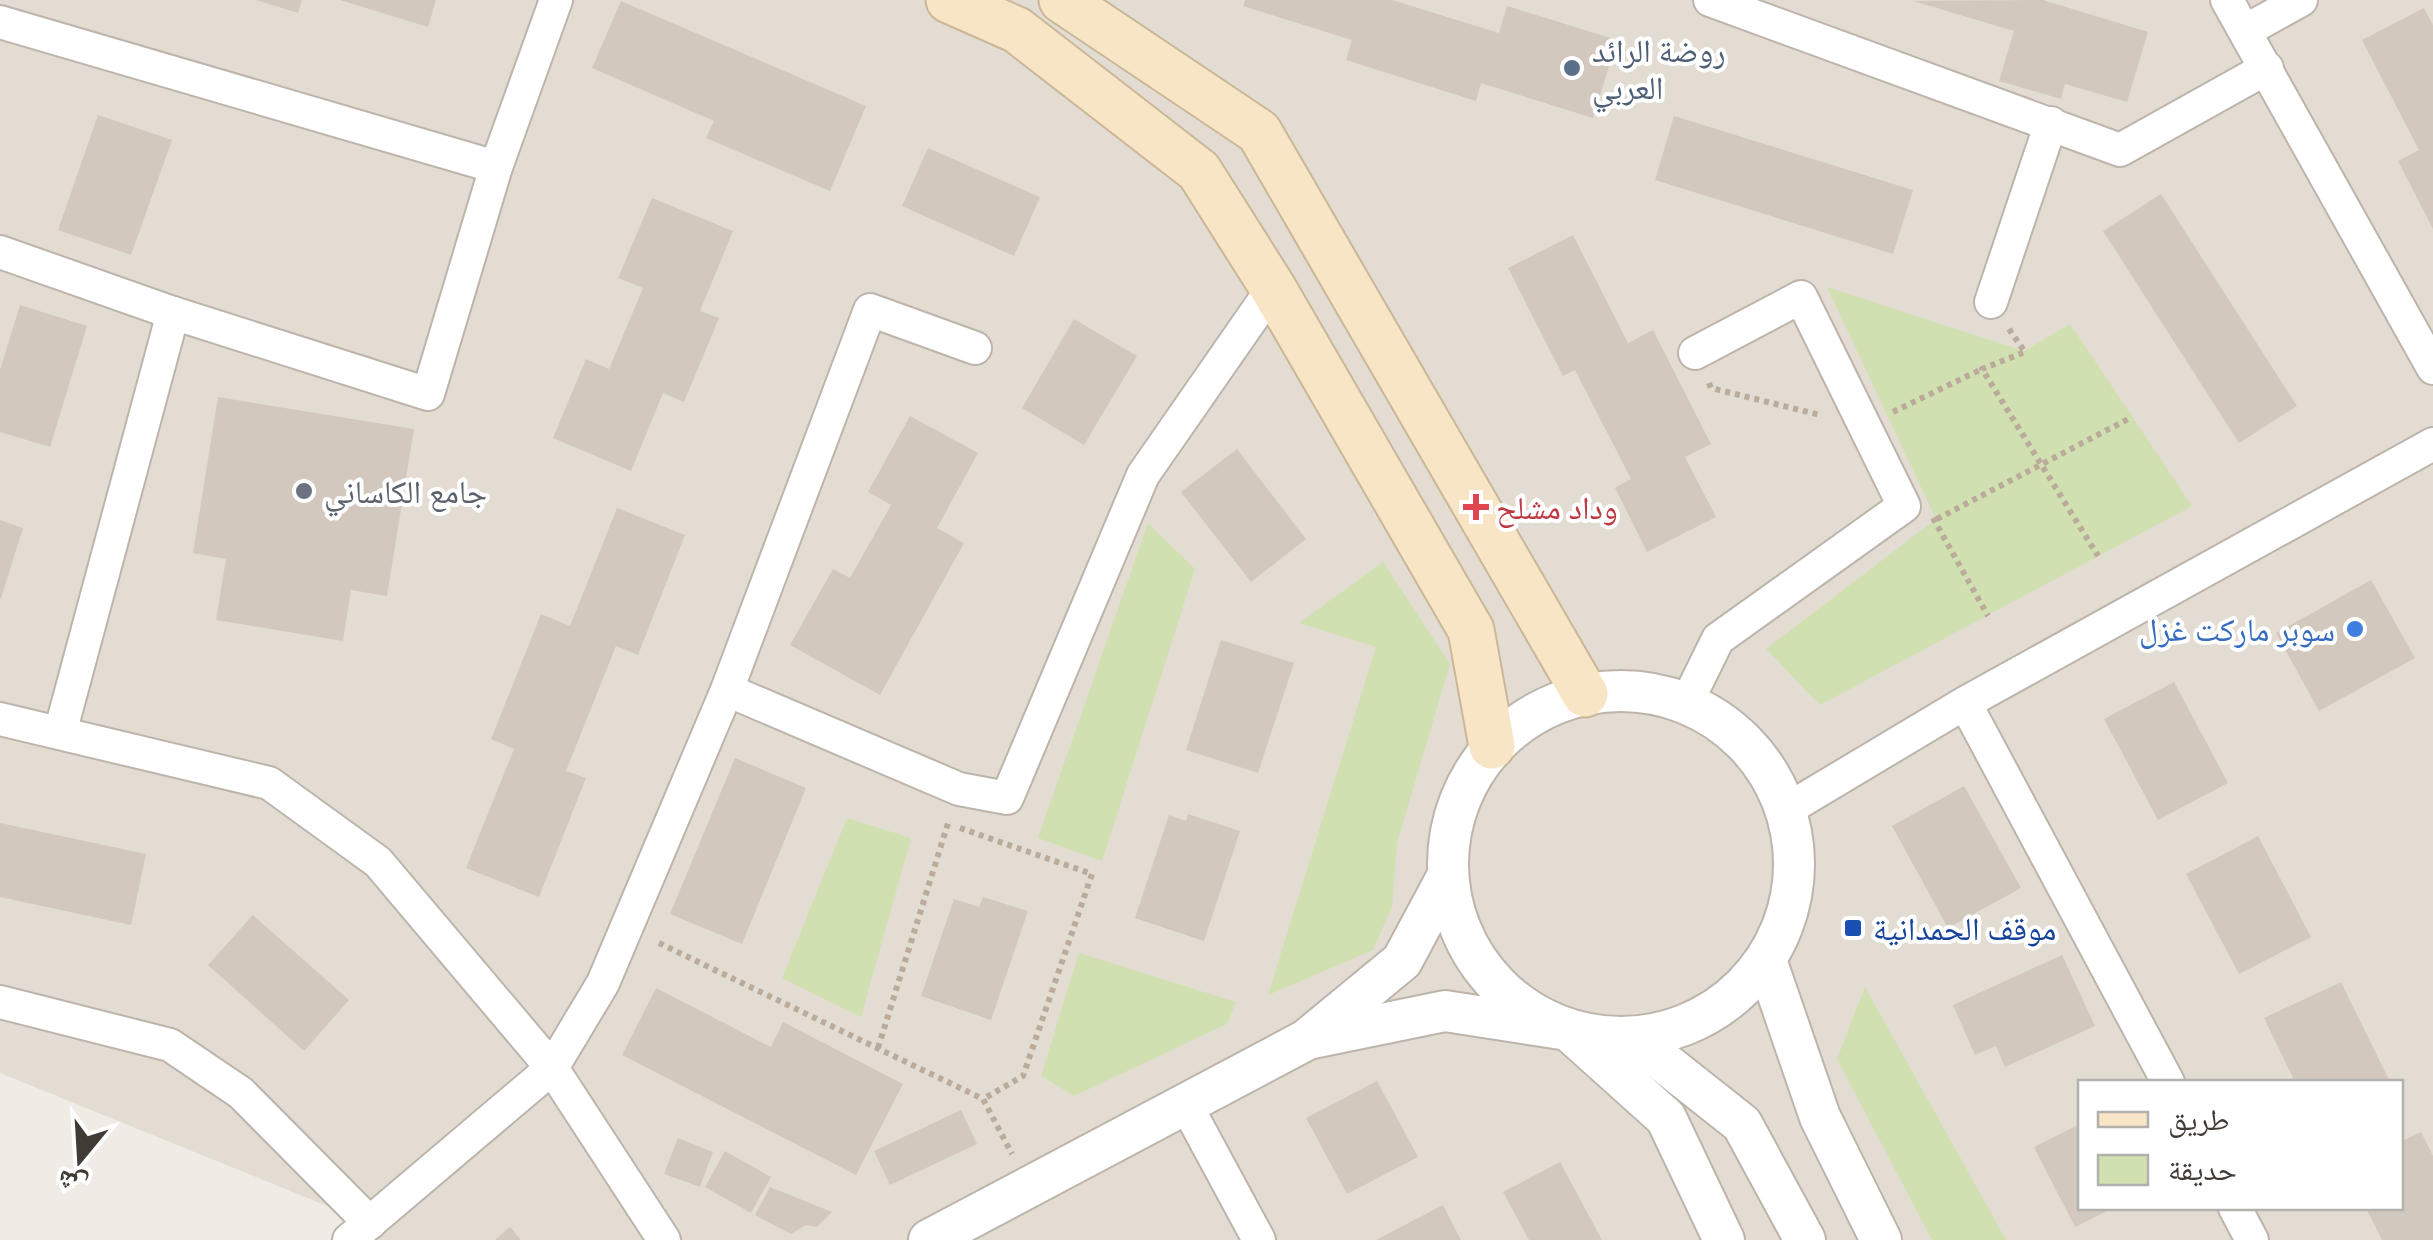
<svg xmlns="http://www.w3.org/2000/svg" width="2433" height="1240" font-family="'Public Sans','Noto Naskh Arabic',sans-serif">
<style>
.residential{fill:#e3dcd3;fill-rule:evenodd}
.green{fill:#d1e0b1}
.building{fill:#d3c8be}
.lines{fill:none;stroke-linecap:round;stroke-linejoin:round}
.minor-casing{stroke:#bdb4ab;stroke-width:36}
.tertiary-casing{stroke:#bdb4ab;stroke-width:44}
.secondary-casing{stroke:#cab798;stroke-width:49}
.path{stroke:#baab9b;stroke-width:6;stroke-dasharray:5 5;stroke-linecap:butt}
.minor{stroke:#fff;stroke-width:32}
.tertiary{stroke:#fff;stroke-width:40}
.secondary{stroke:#f7e5c6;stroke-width:45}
.service-dot{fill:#5c6f8a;stroke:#fff;stroke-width:4}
.worship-dot{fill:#6b7280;stroke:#fff;stroke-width:4}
.health-dot{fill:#e0444e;stroke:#fff;stroke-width:4}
.shop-dot{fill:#3f7fe0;stroke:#fff;stroke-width:4}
.transit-dot{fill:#1a4fb4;stroke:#fff;stroke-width:4}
.labels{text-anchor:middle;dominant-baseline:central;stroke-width:8;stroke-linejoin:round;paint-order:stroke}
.service-label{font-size:32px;fill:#4e5e75;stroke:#fff;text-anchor:start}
.worship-label{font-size:32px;fill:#5b616d;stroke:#fff;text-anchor:start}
.health-label{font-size:32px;fill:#be3a42;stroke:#fff;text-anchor:start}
.shop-label{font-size:32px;fill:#366cbe;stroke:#fff;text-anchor:end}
.transit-label{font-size:32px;fill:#164399;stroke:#fff;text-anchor:start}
</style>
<rect width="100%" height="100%" fill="#f0ebe4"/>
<path class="residential" d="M0,0h2433v1240h-2084l20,-17 -369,-150zM2080,1082h320v126h-320z"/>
<g class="green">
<polygon points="1827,287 2024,351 2070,324 2192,506 1820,705 1766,649 1936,519"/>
<polygon points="1148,523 1195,569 1102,861 1038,838"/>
<polygon points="1383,562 1450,664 1397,843 1392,907 1373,950 1268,995 1376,647 1299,623"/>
<polygon points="847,818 911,838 861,1017 782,978"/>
<polygon points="1079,953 1236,1002 1227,1024 1074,1096 1041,1076"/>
<polygon points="1865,987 2006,1240 1932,1240 1837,1059"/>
</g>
<g class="building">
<polygon points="256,0 302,0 298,13"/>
<polygon points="340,0 436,0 428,27"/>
<polygon points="1245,0 1392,0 1499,33 1507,6 1617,40 1593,118 1481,83 1476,101 1346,60 1352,40 1243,6"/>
<polygon points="2043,0 2148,32 2127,102 2065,84 2061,99 1999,81 2014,31 1913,1"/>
<polygon points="621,1 866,106 830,191 706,138 714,121 592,68"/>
<polygon points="2424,8 2433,25 2433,229 2398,161 2419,150 2362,40"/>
<polygon points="98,115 172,140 131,255 58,230"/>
<polygon points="1674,116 1913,190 1893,254 1655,180"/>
<polygon points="928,148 1040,197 1014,256 902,206"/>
<polygon points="2161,194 2297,406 2239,443 2103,231"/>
<polygon points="652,198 733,231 700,311 719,318 684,402 663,393 631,471 553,438 586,359 609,369 643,288 618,278"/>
<polygon points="1573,235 1628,343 1653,330 1711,444 1685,457 1716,517 1647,552 1615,488 1631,479 1575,370 1563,376 1508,268"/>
<polygon points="20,305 87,326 50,447 0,432 0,370"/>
<polygon points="1074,319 1137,356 1084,445 1022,408"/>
<polygon points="218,397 414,429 387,596 351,590 343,641 216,620 226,559 193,553"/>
<polygon points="910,416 978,453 937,528 964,543 880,695 790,645 833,569 850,578 891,505 868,492"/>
<polygon points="1237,449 1306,539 1251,582 1181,492"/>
<polygon points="617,508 685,535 638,655 616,646 566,771 586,778 539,897 466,868 514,749 491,739 541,614 570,626"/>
<polygon points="0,520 23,528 1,598 0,598"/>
<polygon points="2371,580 2415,658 2319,711 2276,633"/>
<polygon points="1221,640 1294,663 1258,773 1186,750"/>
<polygon points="2174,682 2228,783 2158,820 2104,719"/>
<polygon points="735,758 806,788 742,944 670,914"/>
<polygon points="1964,786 2021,888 1948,928 1892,826"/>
<polygon points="1188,814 1240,831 1204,941 1135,918 1169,815 1186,821"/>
<polygon points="0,823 146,854 131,925 0,897"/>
<polygon points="2258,836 2311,937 2239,974 2186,874"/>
<polygon points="983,897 1028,911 991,1020 921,996 954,899 979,907"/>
<polygon points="253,915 349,1000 304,1051 208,965"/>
<polygon points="2062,955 2095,1026 2005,1067 1996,1046 1975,1055 1953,1005"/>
<polygon points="2341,982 2390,1082 2295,1082 2264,1018"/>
<polygon points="656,988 771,1047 783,1022 903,1084 856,1175 622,1055"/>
<polygon points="1377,1081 1418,1157 1347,1194 1306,1118"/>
<polygon points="961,1110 977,1144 890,1185 874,1151"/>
<polygon points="2080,1124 2080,1208 2113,1208 2075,1227 2034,1147"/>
<polygon points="2421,1132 2433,1156 2433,1240 2382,1240 2366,1208 2400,1208 2400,1142"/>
<polygon points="678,1138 713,1152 700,1187 664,1174"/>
<polygon points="725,1151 771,1177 751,1213 705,1187"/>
<polygon points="1560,1162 1602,1240 1529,1240 1503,1192"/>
<polygon points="770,1187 832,1212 817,1227 806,1225 791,1234 755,1215"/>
<polygon points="1443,1205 1461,1240 1376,1240"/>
<polygon points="510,1227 521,1240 495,1240"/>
</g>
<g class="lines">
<defs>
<g id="minor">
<polyline points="1710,0 2120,150 2267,68"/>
<polyline points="2227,0 2433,368"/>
<polyline points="0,22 496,167"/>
<polyline points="2245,31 2301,0"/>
<polyline points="0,252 173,313 428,394 496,167 556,0"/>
<polyline points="1991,302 2051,123"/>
<polyline points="727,690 959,789 1007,798 1143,475 1273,288"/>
<polyline points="1965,703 2168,1082"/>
<polyline points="1686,704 1718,639 1904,506 1801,297 1695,353"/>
<polyline points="0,719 269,783 378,862 552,1068 664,1240"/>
<polyline points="60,733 173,313"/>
<polyline points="1786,810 1965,703 2433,444"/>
<polyline points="0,1002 170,1045 241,1093 370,1223"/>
<polyline points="1185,1103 1259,1240"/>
<polyline points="2235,1208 2252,1240"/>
<polyline points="349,1240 552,1068 603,983 727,690 870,310 975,348"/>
</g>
<g id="tertiary">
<circle cx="1621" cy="864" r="173"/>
<polyline points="1766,960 1820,1117 1881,1240"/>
<polyline points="1632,1037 1742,1124 1805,1240"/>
<polyline points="1313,1038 1445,1011 1568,1030 1666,1118 1724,1240"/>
<polyline points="929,1240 1306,1040 1402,961 1447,877"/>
</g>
<g id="secondary">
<polyline points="949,0 1017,30 1199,171 1273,288 1471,630 1492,746"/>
<polyline points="1062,0 1259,132 1585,694"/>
</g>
</defs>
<use href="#minor" class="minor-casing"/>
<use href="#tertiary" class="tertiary-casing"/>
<use href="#secondary" class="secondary-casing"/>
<g class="path">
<polyline points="2009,329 2025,352 1982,369 2098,556"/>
<polyline points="1709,383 1711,388 1820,415"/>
<polyline points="1893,412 1982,369"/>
<polyline points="1933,518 1988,616"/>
<polyline points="1937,519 2132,417"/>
<polyline points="960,828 1092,874 1023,1076 983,1099"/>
<polyline points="659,943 983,1099 1012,1154"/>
<polyline points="878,1048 949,820"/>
</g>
<use href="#minor" class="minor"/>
<use href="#tertiary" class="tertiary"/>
<use href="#secondary" class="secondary"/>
</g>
<circle class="service-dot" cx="1572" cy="68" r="10"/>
<circle class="worship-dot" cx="304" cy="491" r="10"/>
<path class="health-dot" d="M1471 492h10v10h10v10h-10v10h-10v-10h-10v-10h10z"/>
<circle class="shop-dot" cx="2355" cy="629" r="10"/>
<rect class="transit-dot" x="1843" y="918" width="20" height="20" rx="5"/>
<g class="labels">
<g class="service-label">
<text x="1592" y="50">روضة الرائد<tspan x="1592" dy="37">العربي</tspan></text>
</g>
<g class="worship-label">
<text x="324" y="491">جامع الكاساني</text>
</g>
<g class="health-label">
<text x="1496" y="507">وداد مشلح</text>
</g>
<g class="shop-label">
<text x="2335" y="629">سوبر ماركت غزل</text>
</g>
<g class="transit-label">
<text x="1873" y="928">موقف الحمدانية</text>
</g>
</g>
<rect x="2078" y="1080" width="325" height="130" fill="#ffffff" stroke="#b3b1ae" stroke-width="2.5"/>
<rect x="2098" y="1112" width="50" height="15" fill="#f7e5c6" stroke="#b3b1ae" stroke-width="2.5"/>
<text x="2168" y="1130" font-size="30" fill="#413b35">طريق</text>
<rect x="2098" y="1155" width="50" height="30" fill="#d1e0b1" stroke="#b3b1ae" stroke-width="2.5"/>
<text x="2168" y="1180" font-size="30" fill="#413b35">حديقة</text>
<g transform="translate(80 1160) rotate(198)" stroke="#ffffff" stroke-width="8" paint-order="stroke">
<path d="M0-8L18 38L0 25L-18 38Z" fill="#413b35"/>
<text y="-15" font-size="28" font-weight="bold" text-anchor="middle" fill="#413b35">ش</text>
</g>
</svg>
